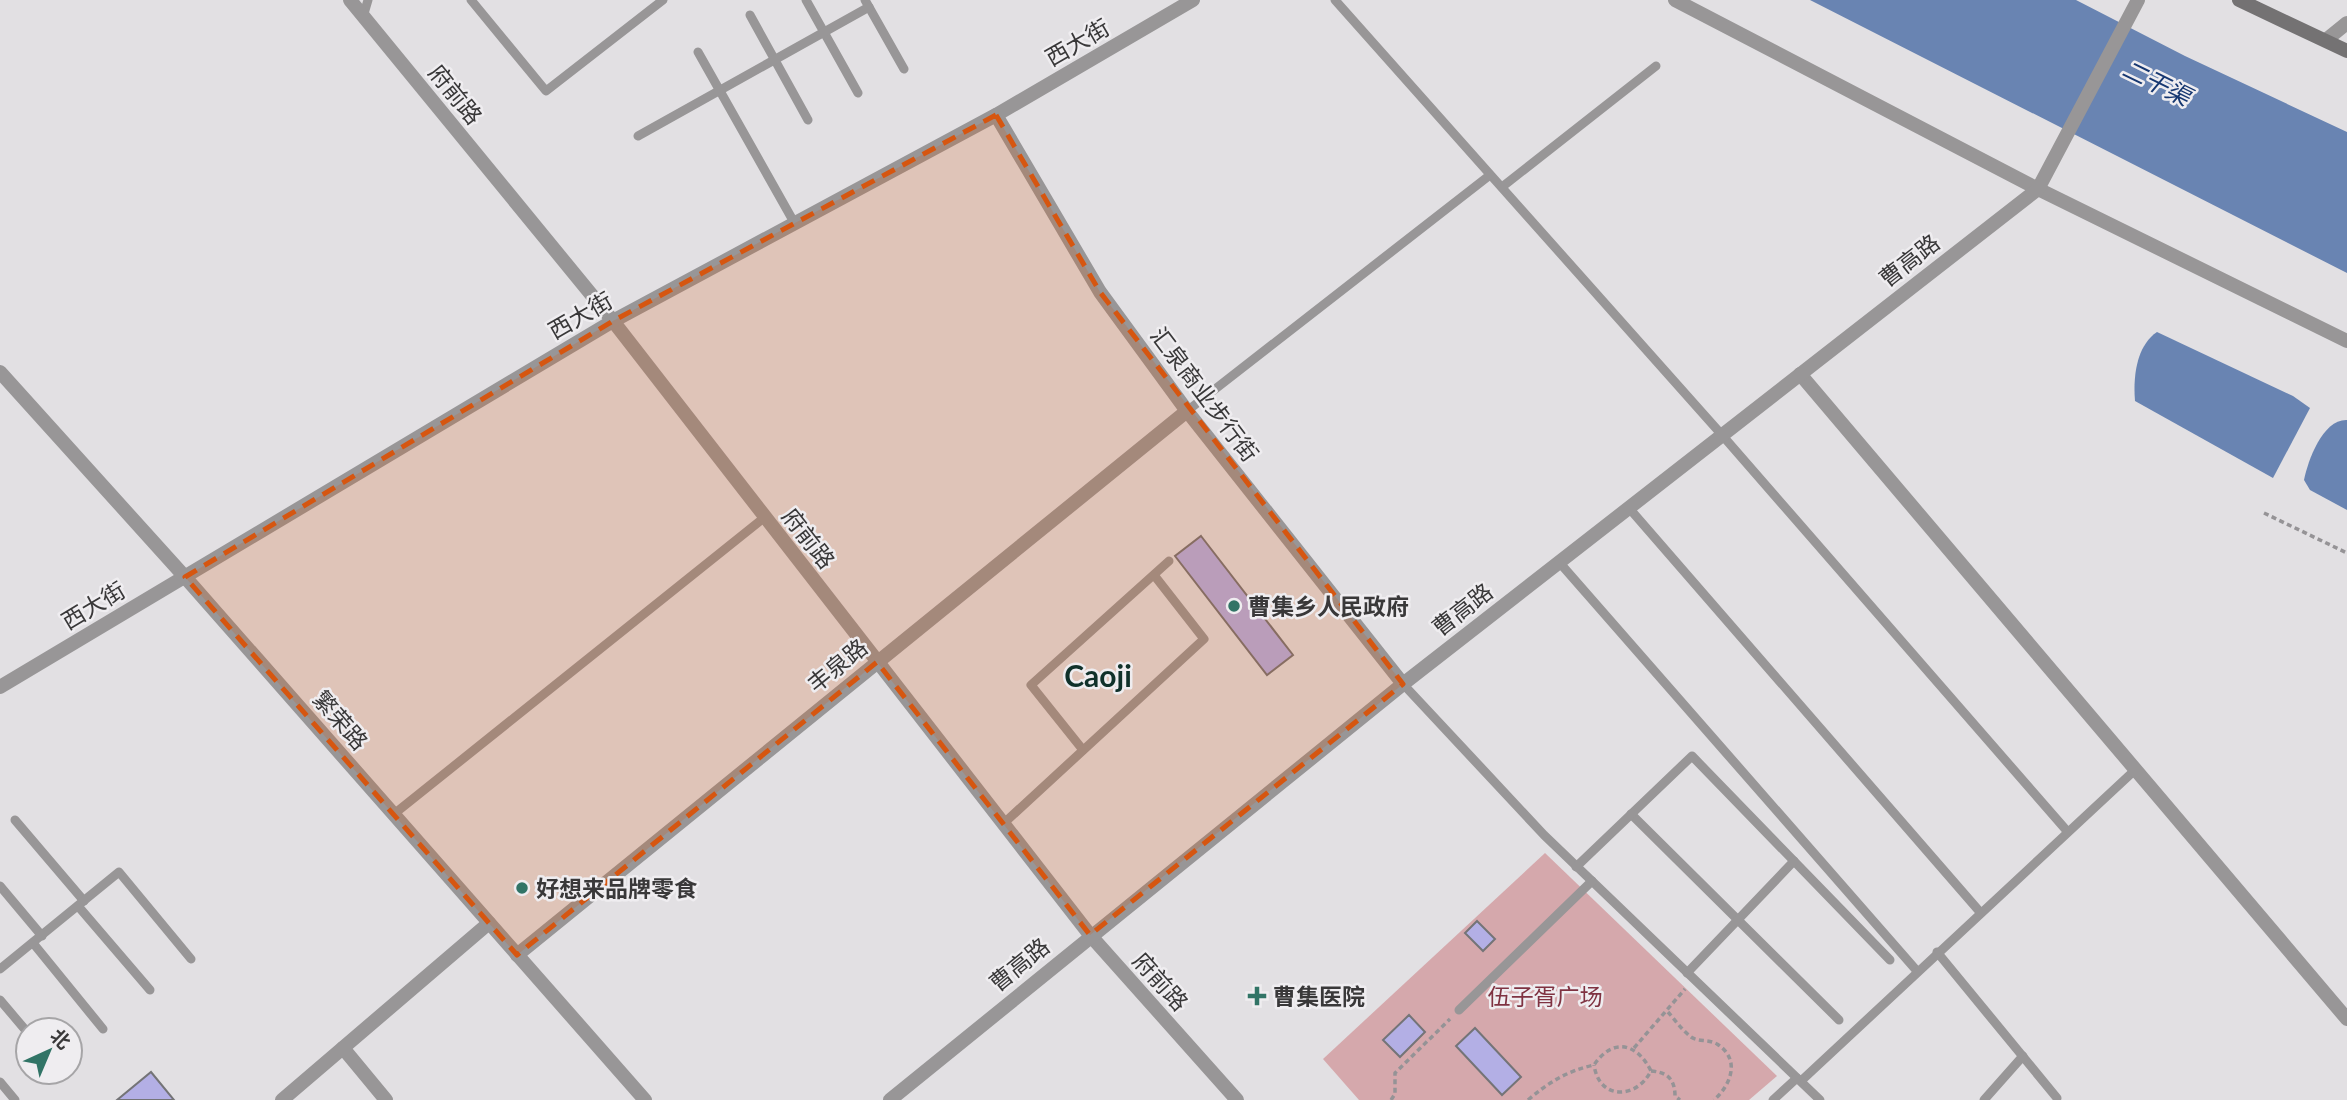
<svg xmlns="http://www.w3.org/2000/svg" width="2347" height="1100" font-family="Lato,'Noto Sans SC',sans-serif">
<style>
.green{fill:#d5a8ac}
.water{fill:#6984b2}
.building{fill:#b3afe5;stroke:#747477;stroke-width:2}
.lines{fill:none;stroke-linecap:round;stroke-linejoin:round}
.path{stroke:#959396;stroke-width:3.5;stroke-dasharray:5 3.5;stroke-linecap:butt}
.service{stroke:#989697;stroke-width:9}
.minor{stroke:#989697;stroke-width:14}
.tertiary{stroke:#989697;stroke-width:14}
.secondary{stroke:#747273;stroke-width:14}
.marked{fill:#d65610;fill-opacity:0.2;stroke:#d65610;stroke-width:5;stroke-dasharray:14 9;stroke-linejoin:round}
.poi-dot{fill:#317466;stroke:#efedf0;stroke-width:2.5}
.labels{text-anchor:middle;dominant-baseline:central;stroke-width:5;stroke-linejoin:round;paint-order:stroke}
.street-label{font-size:23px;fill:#393839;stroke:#efedf0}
.poi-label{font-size:23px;font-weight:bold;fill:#393839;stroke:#efedf0;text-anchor:start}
.park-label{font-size:23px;fill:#7f3241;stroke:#efedf0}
.water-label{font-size:24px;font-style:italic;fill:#163771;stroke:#efedf0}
.district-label{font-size:30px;font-weight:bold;fill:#10312a;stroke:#efedf0}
</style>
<rect width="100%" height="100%" fill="#e2e0e3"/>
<polygon class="green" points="1545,853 1777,1076 1749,1100 1359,1100 1323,1059"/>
<g class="water">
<polygon points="1810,0 2076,0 2185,56 2347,132 2347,273"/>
<path d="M2157,332l136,64 17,12 -37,70 -138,-77c-2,-23 1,-55 22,-69z"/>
<path d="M2347,420v90l-37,-20 -6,-10c4,-20 19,-61 43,-60z"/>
</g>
<g class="building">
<polygon points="1201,536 1293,655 1267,675 1175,556"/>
<polygon points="1477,921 1495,939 1483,951 1465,933"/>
<polygon points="1409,1015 1425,1032 1400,1057 1383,1040"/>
<polygon points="1475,1028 1521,1077 1502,1095 1456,1046"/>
<polygon points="151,1072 174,1100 117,1100"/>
</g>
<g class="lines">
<g class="path">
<polyline points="2264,513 2347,553"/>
<path d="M1668,1012c7,8 14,18 23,25 7,5 17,2 26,7 24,15 14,41 -3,56"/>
<polyline points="1634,1048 1685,989"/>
<path d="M1651,1071c16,1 24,8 24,25l5,4"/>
<polyline points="1391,1100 1395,1094 1395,1073 1450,1019"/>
<path d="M1528,1100c21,-18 39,-29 66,-35 19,-28 43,-22 57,6 -15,29 -52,29 -57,-6"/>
</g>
<g class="service">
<polyline points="471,0 546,91 663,0"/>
<polyline points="806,0 858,93"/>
<polyline points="865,0 904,69"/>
<polyline points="1335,0 1722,435 2067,831"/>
<polyline points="750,15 808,120"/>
<polyline points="363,17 368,0"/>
<polyline points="698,52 795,224"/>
<polyline points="638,136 869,7"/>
<polyline points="1502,187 1656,66"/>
<polyline points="1187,411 1490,175"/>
<polyline points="1629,508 1980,912"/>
<polyline points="1559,562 1917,971"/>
<polyline points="1403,684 1544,835 1820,1100"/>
<polyline points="1083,750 1031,685 1169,561"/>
<polyline points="394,814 765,517"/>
<polyline points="1631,814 1839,1020"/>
<polyline points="15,820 84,901"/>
<polyline points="1003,824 1204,639 1154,575"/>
<polyline points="1576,867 1692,756 1890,960"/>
<polyline points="0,886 42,936"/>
<polyline points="78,906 150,990"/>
<polyline points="33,943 103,1029"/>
<polyline points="1937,952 2057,1098"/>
<polyline points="0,969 119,872 191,959"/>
<polyline points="1687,973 1794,861"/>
<polyline points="0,1000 28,1033"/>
<polyline points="1459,1010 1592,881"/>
<polyline points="1801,1081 2135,770"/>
<polyline points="0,1082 15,1100"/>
<polyline points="1773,1100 1797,1078"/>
<polyline points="1984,1100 2023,1056"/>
</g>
<g class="minor">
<polyline points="350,0 613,321 1090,935 1237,1100"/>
<polyline points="1675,0 2038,189 2347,341"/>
<polyline points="2326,40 2347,23"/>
<polyline points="996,115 1100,292 1187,411 1403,684"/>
<polyline points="1800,374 2347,1019"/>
<polyline points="0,687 613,321 996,115 1193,0"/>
<polyline points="517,955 1187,411"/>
<polyline points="343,1048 386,1100"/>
<polyline points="282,1100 489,923"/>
</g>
<g class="tertiary">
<polyline points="0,372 185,577 645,1100"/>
<polyline points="890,1100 1403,684 2038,189 2138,0"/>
</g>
<polyline class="secondary" points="2239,0 2347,51"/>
</g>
<path class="marked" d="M996,115l104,177 303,392 -313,251 -213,-273 -360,293 -332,-378 428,-256z"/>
<g class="poi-dot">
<circle cx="1234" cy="606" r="7"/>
<circle cx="522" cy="888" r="7"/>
<path d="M1253.5 985.5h7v7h7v7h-7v7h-7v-7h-7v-7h7z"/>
</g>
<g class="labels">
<g class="street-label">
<text transform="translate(1077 42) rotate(-30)">西大街</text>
<text transform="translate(456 94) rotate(51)">府前路</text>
<text transform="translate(1909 260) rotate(-38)">曹高路</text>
<text transform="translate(580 315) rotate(-30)">西大街</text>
<text transform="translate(1205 394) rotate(53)">汇泉商业步行街</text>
<text transform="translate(809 538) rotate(52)">府前路</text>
<text transform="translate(93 605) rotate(-31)">西大街</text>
<text transform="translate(1462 609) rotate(-38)">曹高路</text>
<text transform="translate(837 665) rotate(-39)">丰泉路</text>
<text transform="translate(341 720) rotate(49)">繁荣路</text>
<text transform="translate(1019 964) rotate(-39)">曹高路</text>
<text transform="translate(1161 981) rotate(48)">府前路</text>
</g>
<g class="poi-label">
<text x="1248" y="606">曹集乡人民政府</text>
<text x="536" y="888">好想来品牌零食</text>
<text x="1273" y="996">曹集医院</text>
</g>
<g class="park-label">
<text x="1545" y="996">伍子胥广场</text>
</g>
<g class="water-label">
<text transform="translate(2157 82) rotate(26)">二干渠</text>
</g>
<g class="district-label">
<text x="1098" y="675">Caoji</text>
</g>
</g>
<g transform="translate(49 1051) rotate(44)"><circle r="33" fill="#efedf0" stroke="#a6a5a7" stroke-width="2"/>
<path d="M0-5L12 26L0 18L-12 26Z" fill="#317466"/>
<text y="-10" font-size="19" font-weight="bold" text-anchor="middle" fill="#393839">北</text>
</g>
</svg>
